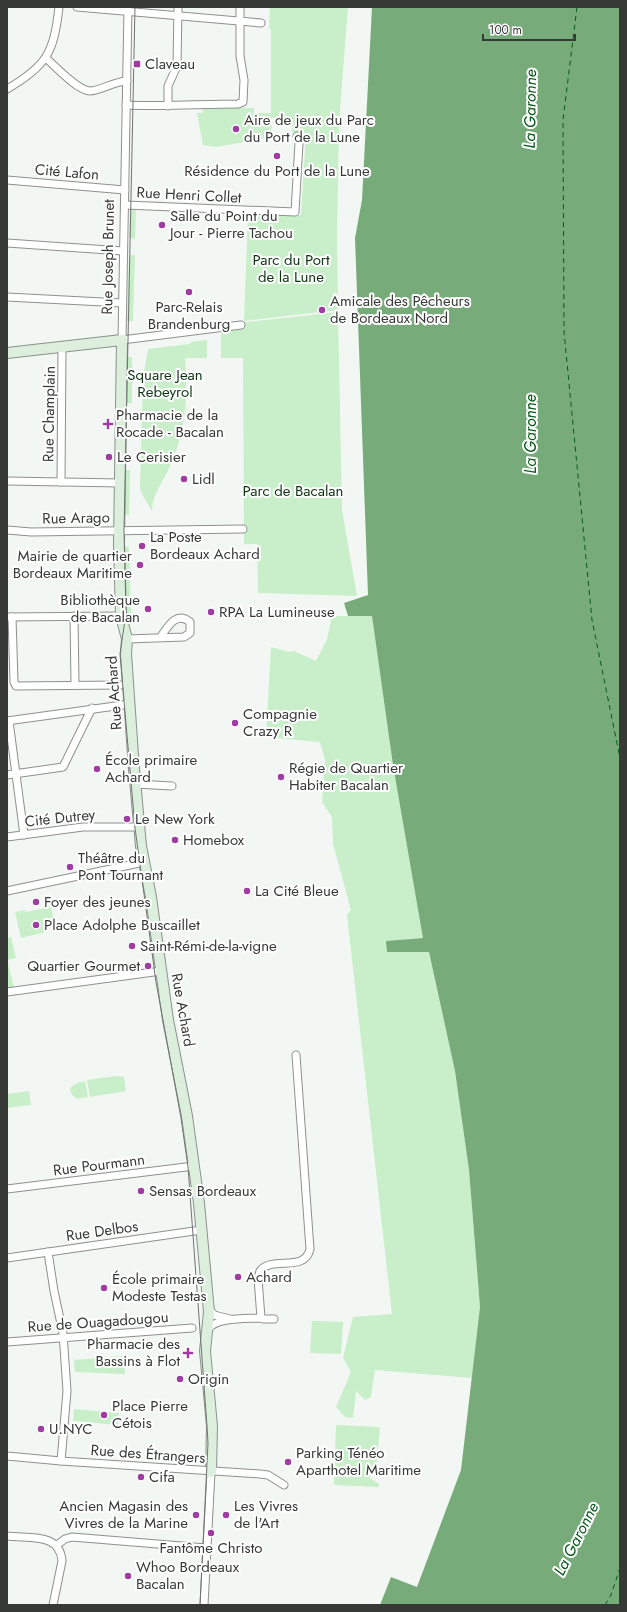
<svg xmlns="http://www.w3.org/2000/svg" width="627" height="1612" font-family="Jost,sans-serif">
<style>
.green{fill:#c8efc9}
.water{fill:#77ab7a}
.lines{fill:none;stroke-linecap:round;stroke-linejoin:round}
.ferry{stroke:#09581a;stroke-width:1;stroke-dasharray:5 4;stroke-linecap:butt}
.street-casing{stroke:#8d918d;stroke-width:9}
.secondary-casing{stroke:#8d918d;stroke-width:12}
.street{stroke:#fff;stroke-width:7}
.secondary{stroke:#dbefdc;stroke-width:10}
.tram{stroke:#717371;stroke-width:1}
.poi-dot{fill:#9f3ca2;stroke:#fff;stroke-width:1.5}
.labels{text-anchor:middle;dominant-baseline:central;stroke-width:4;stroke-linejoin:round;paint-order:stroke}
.poi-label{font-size:15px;fill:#373937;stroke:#fff;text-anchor:start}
.street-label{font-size:15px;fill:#373937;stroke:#fff}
.park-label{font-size:15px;fill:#0e3312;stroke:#fff}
.water-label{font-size:16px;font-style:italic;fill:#09581a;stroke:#fff}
</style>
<rect width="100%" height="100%" fill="#f3f7f3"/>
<g class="green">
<polygon points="270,7 348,7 339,123 337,236 338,310 244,321 248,214 301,215 306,133 292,132 293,119 272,118 271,137 217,147 203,145 197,113 203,113 203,108 254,108 254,113 271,113 271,30 269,28"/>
<polygon points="130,208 136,208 135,239 129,238"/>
<polygon points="133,255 135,255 133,321 127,321 129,256"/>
<polygon points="338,312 342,510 357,596 258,593 257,544 244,544 243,358 221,358 221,325"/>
<path d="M207,340v18h-22c3,37 1,74 -15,108 -6,15 -18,28 -18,45l-10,-17 -2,-5 3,-112 5,-28 42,-5 1,-2z"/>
<polygon points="127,357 132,357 132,403 126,403"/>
<polygon points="124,470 130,470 129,515 123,514"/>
<polygon points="123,546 129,547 131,614 129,630 124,622"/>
<polygon points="332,616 372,616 393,765 424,938 387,941 388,952 429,952 455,1071 469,1170 480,1307 472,1378 375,1370 371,1397 365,1400 356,1391 353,1418 345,1417 336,1407 351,1372 343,1358 353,1317 392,1314 347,915 351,910 333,844 332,817 322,802 325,760 320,742 266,737 271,647 289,652 294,651 316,661 327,639"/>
<polygon points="51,907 55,926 46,929 46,932 21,938 15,912 25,910 25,912"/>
<polygon points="11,937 16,958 7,960 14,987 7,988 7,938"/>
<polygon points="116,1076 124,1077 126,1091 90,1097 87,1080"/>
<path d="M85,1081l3,16 -11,2c-14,-10 -4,-16 8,-18z"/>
<polygon points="29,1091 31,1105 7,1108 7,1094"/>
<polygon points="312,1321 343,1322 341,1354 310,1353"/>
<polygon points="124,1356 125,1374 75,1372 74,1360"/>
<polygon points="74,1409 119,1413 118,1425 73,1421"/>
<polygon points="336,1425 380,1427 376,1470 371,1470 370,1478 379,1484 379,1487 334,1485"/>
</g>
<polygon class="water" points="372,7 620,7 620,1605 380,1605 391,1577 417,1587 461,1470 480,1307 469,1170 455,1071 429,952 387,952 386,941 423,938 393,765 372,616 348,616 344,603 368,595 355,238 362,200"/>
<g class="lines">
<g class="ferry">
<polyline points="577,7 563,120 564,332 592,620 620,758"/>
<polyline points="605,1605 611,1595 620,1568"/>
</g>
<defs>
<g id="street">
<polyline points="77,7 261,23"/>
<polyline points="128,7 122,340 241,325"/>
<path d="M46,58c10,9 31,32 44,33 10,0 25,-10 37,-10"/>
<path d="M7,89c40,-23 47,-37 52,-82"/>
<path d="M126,105c38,2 75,-1 112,-1l5,-2 1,-22 -4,-24v-49"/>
<polyline points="168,106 168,86 177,66 178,7"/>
<polyline points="7,180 125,190"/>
<polyline points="125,205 295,212 299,143 297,136"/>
<polyline points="7,243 123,251"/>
<polyline points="7,297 122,303"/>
<polyline points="7,481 120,483"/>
<polyline points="61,482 62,347"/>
<polyline points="7,530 31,532 243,529"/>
<polyline points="74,616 75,685"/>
<polyline points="7,617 121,616"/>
<polyline points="12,617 14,682 16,686 120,685"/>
<path d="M127,639l57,-2 6,-4v-11c-14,-12 -23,6 -30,16"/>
<polyline points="7,721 130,704"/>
<polyline points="9,721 24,835"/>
<polyline points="7,775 63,767 92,708"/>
<polyline points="135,784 172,786"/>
<polyline points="7,837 83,827 139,827"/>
<polyline points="7,891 144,862"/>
<polyline points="7,992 161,971"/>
<polyline points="7,1189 194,1166"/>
<polyline points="48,1252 54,1291 63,1333 67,1391 61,1461"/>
<polyline points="7,1258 201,1230"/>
<polyline points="209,1308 214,1315 230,1319"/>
<path d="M261,1318l-3,-40 2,-7c12,-16 45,2 50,-22l-14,-194"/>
<path d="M208,1330c6,-13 40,-11 53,-12l2,1h11"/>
<polyline points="7,1342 192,1328"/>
<polyline points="7,1456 61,1461 260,1474 268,1475 284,1485"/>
<path d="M7,1536c21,3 53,-4 55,25l-9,44"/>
<polyline points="57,1545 65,1539 72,1537 206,1548"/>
<polyline points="204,1605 211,1472"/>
</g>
<polyline id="secondary" points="7,353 122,340 119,544 121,616 127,639 126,654 134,769 141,846 151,897 168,1020 187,1116 199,1203 209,1312 205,1351 212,1426 211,1472"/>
</defs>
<use href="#street" class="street-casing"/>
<use href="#secondary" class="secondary-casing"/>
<use href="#street" class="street"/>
<use href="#secondary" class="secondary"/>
<polyline class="tram" points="135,7 124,531 126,613 120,654 135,828 156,982 181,1118 188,1167 207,1426 208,1443 200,1605"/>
</g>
<g class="poi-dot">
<rect x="133" y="60" width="8" height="8" rx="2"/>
<circle cx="236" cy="129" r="4"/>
<circle cx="277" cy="156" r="4"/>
<circle cx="162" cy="225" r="4"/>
<circle cx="189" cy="292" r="4"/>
<circle cx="322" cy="310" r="4"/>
<path d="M106 418h4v4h4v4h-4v4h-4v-4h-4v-4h4z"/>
<circle cx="109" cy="457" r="4"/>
<circle cx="184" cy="479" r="4"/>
<circle cx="142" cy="546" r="4"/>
<circle cx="140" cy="565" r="4"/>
<circle cx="148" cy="609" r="4"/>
<circle cx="211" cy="612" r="4"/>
<circle cx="235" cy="723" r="4"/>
<circle cx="97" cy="769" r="4"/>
<circle cx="281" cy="777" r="4"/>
<circle cx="127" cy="819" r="4"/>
<circle cx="175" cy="840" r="4"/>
<circle cx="70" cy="867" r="4"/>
<circle cx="247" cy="891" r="4"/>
<circle cx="36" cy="902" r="4"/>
<circle cx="36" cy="925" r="4"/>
<circle cx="132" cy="946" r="4"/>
<circle cx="148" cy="966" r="4"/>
<circle cx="141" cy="1191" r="4"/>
<circle cx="238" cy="1277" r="4"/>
<circle cx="104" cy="1288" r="4"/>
<path d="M186 1347h4v4h4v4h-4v4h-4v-4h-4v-4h4z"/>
<circle cx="180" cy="1379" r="4"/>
<circle cx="104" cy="1415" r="4"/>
<circle cx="41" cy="1429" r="4"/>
<circle cx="288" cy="1462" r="4"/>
<circle cx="141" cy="1477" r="4"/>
<circle cx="196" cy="1515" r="4"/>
<circle cx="226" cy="1515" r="4"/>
<circle cx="211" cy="1533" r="4"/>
<circle cx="128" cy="1576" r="4"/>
</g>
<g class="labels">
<g class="poi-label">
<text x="145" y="64">Claveau</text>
<text x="244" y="120">Aire de jeux du Parc<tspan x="244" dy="17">du Port de la Lune</tspan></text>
<text x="277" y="171" text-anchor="middle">Résidence du Port de la Lune</text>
<text x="170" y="216">Salle du Point du<tspan x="170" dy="17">Jour - Pierre Tachou</tspan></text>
<text x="330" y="301">Amicale des Pêcheurs<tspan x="330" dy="17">de Bordeaux Nord</tspan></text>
<text x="189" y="307" text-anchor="middle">Parc-Relais<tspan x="189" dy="17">Brandenburg</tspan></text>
<text x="116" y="415">Pharmacie de la<tspan x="116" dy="17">Rocade - Bacalan</tspan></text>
<text x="117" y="457">Le Cerisier</text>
<text x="192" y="479">Lidl</text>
<text x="150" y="537">La Poste<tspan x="150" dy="17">Bordeaux Achard</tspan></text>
<text x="132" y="556" text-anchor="end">Mairie de quartier<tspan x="132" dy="17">Bordeaux Maritime</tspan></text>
<text x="140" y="600" text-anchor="end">Bibliothèque<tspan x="140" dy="17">de Bacalan</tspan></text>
<text x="219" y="612">RPA La Lumineuse</text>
<text x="243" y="714">Compagnie<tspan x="243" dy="17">Crazy R</tspan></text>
<text x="105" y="760">École primaire<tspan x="105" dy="17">Achard</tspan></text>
<text x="289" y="768">Régie de Quartier<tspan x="289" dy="17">Habiter Bacalan</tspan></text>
<text x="135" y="819">Le New York</text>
<text x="183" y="840">Homebox</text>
<text x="78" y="858">Théâtre du<tspan x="78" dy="17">Pont Tournant</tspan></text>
<text x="255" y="891">La Cité Bleue</text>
<text x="44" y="902">Foyer des jeunes</text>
<text x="44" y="925">Place Adolphe Buscaillet</text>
<text x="140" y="946">Saint-Rémi-de-la-vigne</text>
<text x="140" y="966" text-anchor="end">Quartier Gourmet</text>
<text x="149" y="1191">Sensas Bordeaux</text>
<text x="246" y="1277">Achard</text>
<text x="112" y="1279">École primaire<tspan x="112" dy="17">Modeste Testas</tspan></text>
<text x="180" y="1344" text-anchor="end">Pharmacie des<tspan x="180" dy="17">Bassins à Flot</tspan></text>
<text x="188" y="1379">Origin</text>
<text x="112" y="1406">Place Pierre<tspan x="112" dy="17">Cétois</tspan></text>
<text x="49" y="1429">U.NYC</text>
<text x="296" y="1453">Parking Ténéo<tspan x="296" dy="17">Aparthotel Maritime</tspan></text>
<text x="149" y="1477">Cifa</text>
<text x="188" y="1506" text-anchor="end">Ancien Magasin des<tspan x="188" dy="17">Vivres de la Marine</tspan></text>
<text x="234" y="1506">Les Vivres<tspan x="234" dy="17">de l'Art</tspan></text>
<text x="211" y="1548" text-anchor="middle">Fantôme Christo</text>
<text x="136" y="1567">Whoo Bordeaux<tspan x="136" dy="17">Bacalan</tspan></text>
</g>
<g class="street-label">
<text transform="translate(67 172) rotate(5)">Cité Lafon</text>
<text transform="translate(189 195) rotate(3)">Rue Henri Collet</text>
<text transform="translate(108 257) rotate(-89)">Rue Joseph Brunet</text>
<text transform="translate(49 414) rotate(-89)">Rue Champlain</text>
<text transform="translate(76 518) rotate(-1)">Rue Arago</text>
<text transform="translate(114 693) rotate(-94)">Rue Achard</text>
<text transform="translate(60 818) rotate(-6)">Cité Dutrey</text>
<text transform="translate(183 1010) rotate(80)">Rue Achard</text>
<text transform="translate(99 1165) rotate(-7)">Rue Pourmann</text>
<text transform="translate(102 1231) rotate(-8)">Rue Delbos</text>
<text transform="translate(98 1322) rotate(-4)">Rue de Ouagadougou</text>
<text transform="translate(148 1454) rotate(4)">Rue des Étrangers</text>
</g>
<g class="park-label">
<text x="291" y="260">Parc du Port<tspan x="291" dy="17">de la Lune</tspan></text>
<text x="165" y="375">Square Jean<tspan x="165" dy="17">Rebeyrol</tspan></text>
<text x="293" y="491">Parc de Bacalan</text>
</g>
<g class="water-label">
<text transform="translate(530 109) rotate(-89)">La Garonne</text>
<text transform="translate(530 434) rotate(-90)">La Garonne</text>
<text transform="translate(576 1539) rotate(-63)">La Garonne</text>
</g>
</g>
<rect width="627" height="1612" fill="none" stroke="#373937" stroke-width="16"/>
<path d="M483 34v6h92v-6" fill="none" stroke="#373937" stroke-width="2"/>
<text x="489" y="34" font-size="12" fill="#373937" stroke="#ffffff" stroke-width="3" paint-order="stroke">100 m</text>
</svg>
